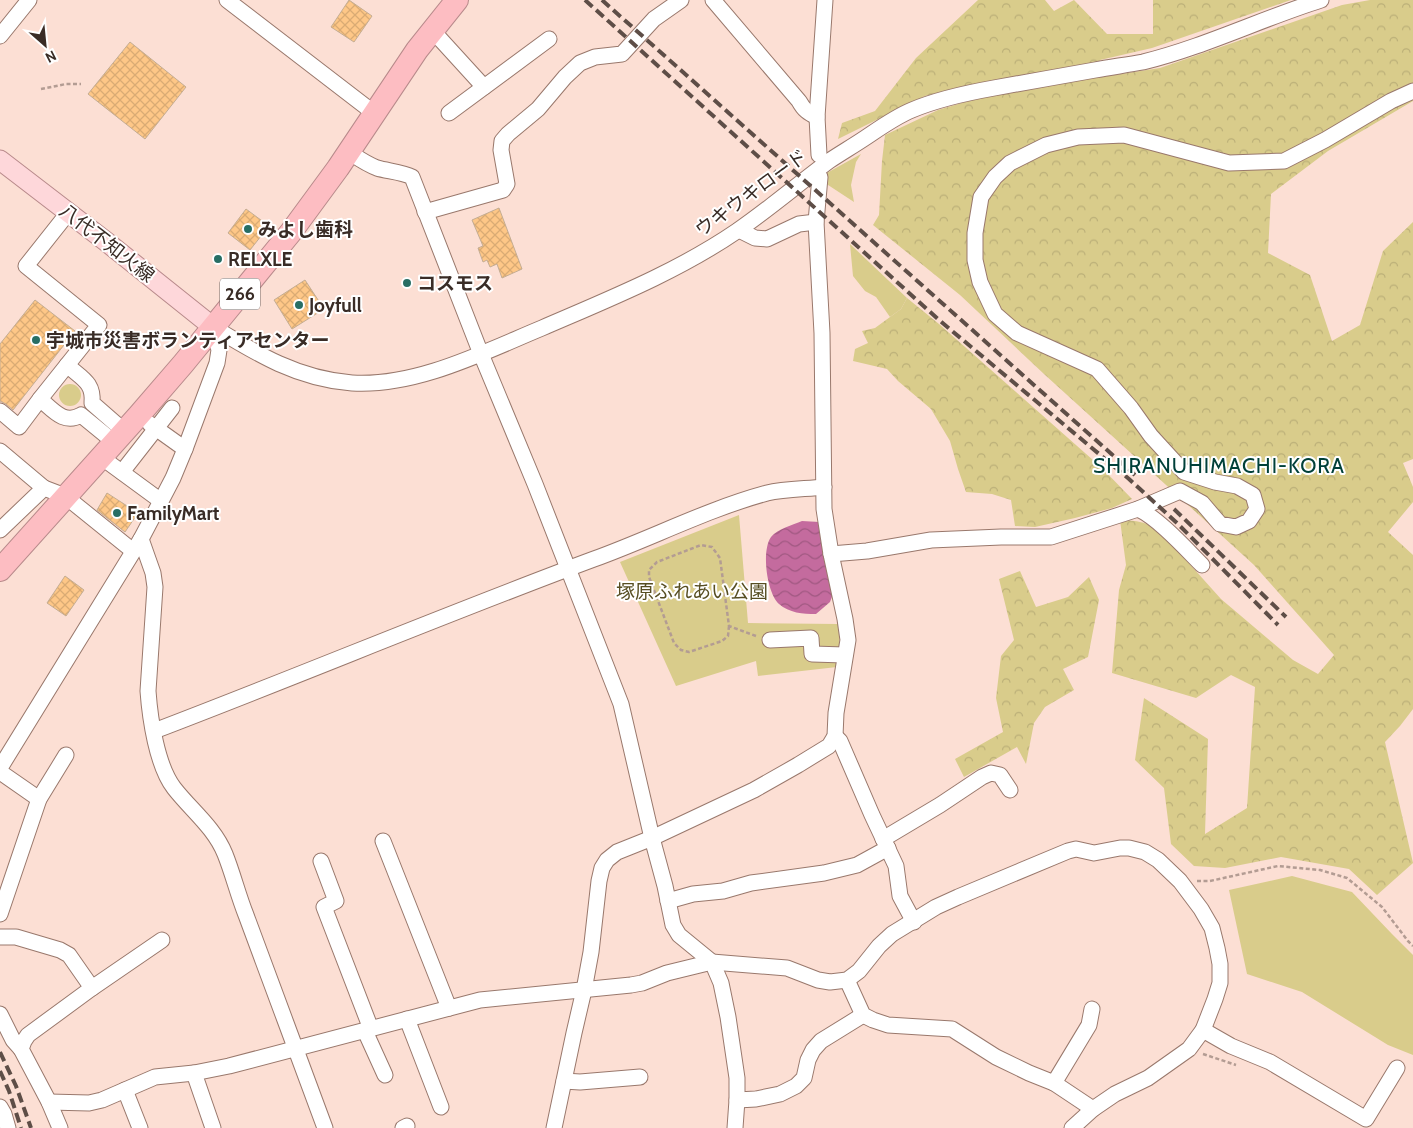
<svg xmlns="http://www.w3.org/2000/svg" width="1413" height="1128" font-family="Cabin,'Noto Sans JP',sans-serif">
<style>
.green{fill:#d9cc8b}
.forest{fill:url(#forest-crowns)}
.water{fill:url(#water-waves)}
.building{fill:url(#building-cross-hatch);stroke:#c4ad93}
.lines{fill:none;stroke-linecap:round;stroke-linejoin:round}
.minor-casing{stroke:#99786c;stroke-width:17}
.major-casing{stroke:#b88a8b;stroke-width:21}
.highway-casing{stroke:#b88a8b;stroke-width:24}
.path{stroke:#b39c93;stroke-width:2.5;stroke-dasharray:4 2.5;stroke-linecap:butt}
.minor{stroke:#fff;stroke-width:15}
.major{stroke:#fed7da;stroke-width:19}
.highway{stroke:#fdbdc2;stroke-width:22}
.rail{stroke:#5e4e47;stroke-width:4;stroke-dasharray:10 5;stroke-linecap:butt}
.poi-dot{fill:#286e64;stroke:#fff;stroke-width:2}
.labels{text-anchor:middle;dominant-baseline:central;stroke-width:4;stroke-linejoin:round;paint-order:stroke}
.shield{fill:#fff;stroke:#746b67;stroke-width:1}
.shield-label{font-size:18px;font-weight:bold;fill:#392c26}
.street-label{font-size:19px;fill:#392c26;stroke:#fff}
.poi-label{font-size:19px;font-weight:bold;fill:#392c26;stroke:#fff;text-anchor:start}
.park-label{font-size:19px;fill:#574e22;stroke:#fff}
.quarter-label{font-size:21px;letter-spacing:1px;fill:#004039;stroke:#fff}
</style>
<defs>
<pattern id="forest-crowns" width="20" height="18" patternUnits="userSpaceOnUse" patternTransform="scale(1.25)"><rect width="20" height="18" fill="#d9cc8b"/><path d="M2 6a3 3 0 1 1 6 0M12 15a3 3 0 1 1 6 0" fill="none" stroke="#bbaf78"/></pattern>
<pattern id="water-waves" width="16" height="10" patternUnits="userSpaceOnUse" patternTransform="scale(1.25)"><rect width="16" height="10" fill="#c46b9e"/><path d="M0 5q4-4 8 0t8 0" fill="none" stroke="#a05881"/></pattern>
<pattern id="building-cross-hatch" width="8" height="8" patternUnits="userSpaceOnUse" patternTransform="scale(1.25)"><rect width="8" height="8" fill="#fec787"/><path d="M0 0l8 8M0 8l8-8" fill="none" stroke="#daab74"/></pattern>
</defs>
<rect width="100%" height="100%" fill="#fcdfd4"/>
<g class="green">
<polygon points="861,154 856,162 851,185 854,202 825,183 825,174"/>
<polygon points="850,244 907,298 901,309 890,317 876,297 865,291 853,276"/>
<circle cx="70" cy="395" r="11"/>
<polygon points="739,515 748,623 838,624 840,635 837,667 758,676 756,661 676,686 620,562"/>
<polygon points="1292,876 1352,892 1392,934 1413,955 1413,1055 1388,1045 1302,992 1247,974 1229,890"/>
</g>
<g class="forest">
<path d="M978,0h67l9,11 20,-11 33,34h46v-34h138l-139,48 -52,12 -6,18 66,-10 182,-63 28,-5h43v101l-85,50 -57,43 -3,59 42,22 22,66 28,-16 23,-74 30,-29v237l-10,4 10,24v15l-25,30 25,23v154l-13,17 -15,16 28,121 -36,32 -28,-26 -68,-12 -56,11 -31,-2 -23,-22 -7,-56 -29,-28 9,-62 64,41 -3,95 42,-26 8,-121 -24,-12 -35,23 -84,-25 7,-83 7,-25 -6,-45 -8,-12 -37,10 -40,9 -20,-1 -4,-26 -19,-6 -26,-2 -8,-23 -8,-28 -19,-32 -33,-28 -11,-12 -34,-8 2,-12 13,-6 -6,-12 13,-3 26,-19 6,-11 32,26 163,144 30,31 -20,9 8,12c18,1 25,1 40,11l61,68 72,61 25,14 16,-19 -80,-90 -210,-191 -84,-79 -87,-70 6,-10 3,-54 3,-26 53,-25 47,-14 -2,-12 -58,12 -87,43 4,-16 33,-12 41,-53z"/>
<polygon points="1020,571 1036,607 1068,597 1089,577 1099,600 1088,657 1063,669 1074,690 1045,707 1034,723 1026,764 1017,747 964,777 955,759 1003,732 996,698 1001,656 1014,640 999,579"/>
</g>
<path class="water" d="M802,521l17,1 14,72 -3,8 -14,12c-13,0 -27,-1 -37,-10 -12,-11 -18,-53 -8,-67 6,-8 22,-12 31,-16z"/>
<g class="building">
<polygon points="349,0 372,16 354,42 331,27"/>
<polygon points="130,42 186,87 145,139 88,94"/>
<polygon points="499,208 522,269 502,278 497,264 490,267 487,260 483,262 478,248 483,246 472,220"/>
<polygon points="246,209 269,226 250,250 228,233"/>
<polygon points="305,280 324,309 292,329 274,300"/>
<polygon points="35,300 75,331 13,410 6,404 0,401 0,344"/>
<polygon points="107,493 138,513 125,532 97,510"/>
<polygon points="65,576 84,590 66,616 47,603"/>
</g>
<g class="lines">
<defs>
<g id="minor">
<polyline points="227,0 374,113"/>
<path d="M713,0l86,101c5,9 9,12 18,16"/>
<polyline points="432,30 484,87"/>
<polyline points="0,36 29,0"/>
<polyline points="449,113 549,39"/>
<path d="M349,152c9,6 17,12 28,16 10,3 26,4 35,9l69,177 54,130 86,220 31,134 13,48 8,39 6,10 33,27 9,21 7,34 9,61v22l-2,28"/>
<polyline points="819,155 817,117 825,0"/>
<polyline points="425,212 503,190 507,184 501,150 502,141 508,134 538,109 565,77 580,63 595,57 622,54 654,19 681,0"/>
<path d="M68,213l-42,53 73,59 -59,74c13,11 24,26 41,16l33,27"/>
<polyline points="739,230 755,238 767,239 799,224 816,222"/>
<path d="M213,327c44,27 85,52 139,56 64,4 132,-31 190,-55 67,-29 135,-56 195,-97 32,-22 61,-47 92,-70 12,-8 24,-15 36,-23 15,-10 30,-21 47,-28 26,-11 54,-17 82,-22 34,-6 67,-12 101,-18 16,-3 32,-5 48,-8 61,-15 118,-43 178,-62"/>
<path d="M67,365c14,13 27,17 25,38l32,28"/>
<polyline points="0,411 19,427 40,399"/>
<polyline points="150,424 185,449"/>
<polyline points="0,451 44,488"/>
<polyline points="101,457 161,501"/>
<polyline points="122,472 172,408"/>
<path d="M1138,509c20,9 48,40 64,56"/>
<polyline points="0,530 44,488 65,496 133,551"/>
<path d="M141,539l12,34 2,14 -7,104c2,28 9,75 26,97 17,22 40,39 51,66 8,20 13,41 21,61 26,71 53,142 79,213"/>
<polyline points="831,554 867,551 931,540 1001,537 1051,537 1138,509 1180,491 1202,503 1220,524 1236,527 1249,521 1257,509 1253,495 1237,486 1215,482 1184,472 1151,436 1131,408 1097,369 1017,333 995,314 980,282 975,260 975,233 981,197 995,177 1010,163 1046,145 1078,137 1124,135 1229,163 1284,161 1325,140 1391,101 1413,91"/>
<polyline points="770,640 811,638 812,654 845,655"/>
<path d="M154,731c147,-56 292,-117 440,-172 58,-21 114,-50 173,-66 17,-4 39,-4 57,-6"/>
<polyline points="835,736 840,741 872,815 896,866 900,896 914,922"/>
<polyline points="0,768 141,539 161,501 173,478 185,449 217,363 219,350 213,327"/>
<polyline points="0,772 39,799"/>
<polyline points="883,839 940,805 982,777 991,773 1000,775 1010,790"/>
<polyline points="383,841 449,1008"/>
<polyline points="321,861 336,901 324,907 371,1029"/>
<polyline points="668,901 693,894 723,891 751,883 824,873 857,865 888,848"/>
<polyline points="0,914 39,799 66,755"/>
<polyline points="0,937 16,937 60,950 69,955 92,988 28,1035 24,1041 21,1049 49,1102 60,1128"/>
<polyline points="847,980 863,1015 873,1020 888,1025 952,1029 996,1057 1029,1073 1054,1083 1093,1109"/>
<polyline points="92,988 162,940"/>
<polyline points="0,1014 13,1040 21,1049"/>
<polyline points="407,1019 441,1107"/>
<polyline points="1203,1030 1231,1046 1270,1062 1366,1119 1397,1068"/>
<polyline points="365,1031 385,1075"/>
<polyline points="194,1073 213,1128"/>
<polyline points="564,1081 580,1082 640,1077"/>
<polyline points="1054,1083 1089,1025 1092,1009"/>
<polyline points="125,1090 140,1128"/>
<polyline points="737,1100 756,1099 780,1094 796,1086 804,1078 808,1060 813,1050 821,1041 863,1015"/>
<polyline points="49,1102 89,1103 102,1100 155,1077 194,1073 229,1066 480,1000 631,985 642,983 667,973 712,962 787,968 818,980 830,982 847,980 859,971 879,946 892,934 936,907 958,897 1068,851 1076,849 1094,853 1120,848 1129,848 1145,852 1158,860 1180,881 1201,909 1212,928 1217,948 1220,964 1220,983 1215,999 1203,1030 1189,1049 1148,1078 1115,1094 1093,1109 1072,1128"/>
<polyline points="0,1107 4,1114 8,1128"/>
<polyline points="403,1128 407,1126"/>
<polyline points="554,1128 574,1033 584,990 591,952 599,881 602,868 607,860 617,852 652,838 754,790 798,765 829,746 835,736 836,713 848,640 845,619 831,554 824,509 822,333 816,222 820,177"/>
</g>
<polyline id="major" points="0,160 108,243 213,327"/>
<polyline id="highway" points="0,570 139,415 183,364 291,232 338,168 417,50 457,0"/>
</defs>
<use href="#minor" class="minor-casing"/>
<use href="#major" class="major-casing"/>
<use href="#highway" class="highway-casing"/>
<g class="path">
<polyline points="41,89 66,84 81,84"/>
<polyline points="729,626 728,636 722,641 689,652 681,650 674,643 649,577 649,570 657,562 701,545 712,547 720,558 729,626 756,636"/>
<polyline points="1197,881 1210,881 1278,866 1320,870 1347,878 1382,907 1408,941 1413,946"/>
<polyline points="1203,1054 1236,1065"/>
</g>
<use href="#minor" class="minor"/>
<use href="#major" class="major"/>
<use href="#highway" class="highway"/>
<g class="rail">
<polyline points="585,0 939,320 1129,479 1177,523 1278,625"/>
<polyline points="602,0 1135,475"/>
<polyline points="1174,509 1286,617"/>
<polyline points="0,1052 16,1086 31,1128"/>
<polyline points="0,1071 9,1091 21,1128"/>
</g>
</g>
<g class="poi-dot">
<circle cx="248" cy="229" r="5"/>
<circle cx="218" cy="259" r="5"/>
<circle cx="407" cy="283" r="5"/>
<circle cx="299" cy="305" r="5"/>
<circle cx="36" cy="340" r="5"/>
<circle cx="117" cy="513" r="5"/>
</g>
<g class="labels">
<rect class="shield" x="220" y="278.5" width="40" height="31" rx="4"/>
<g class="shield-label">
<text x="240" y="294">266</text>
</g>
<g class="street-label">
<text transform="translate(751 193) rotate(-36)">ウキウキロード</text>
<text transform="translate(107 243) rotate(38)">八代不知火線</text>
</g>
<g class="poi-label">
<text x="258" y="229">みよし歯科</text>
<text x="228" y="259">RELXLE</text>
<text x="417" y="283">コスモス</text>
<text x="309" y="305">Joyfull</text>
<text x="46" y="340">宇城市災害ボランティアセンター</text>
<text x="127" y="513">FamilyMart</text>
</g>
<g class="park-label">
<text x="692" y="591">塚原ふれあい公園</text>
</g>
<g class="quarter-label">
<text x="1219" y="465">SHIRANUHIMACHI-KORA</text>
</g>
</g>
<g transform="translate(45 45) rotate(153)" stroke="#ffffff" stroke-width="4" paint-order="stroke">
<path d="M0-4L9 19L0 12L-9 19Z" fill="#392c26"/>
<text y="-8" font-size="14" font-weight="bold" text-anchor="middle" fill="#392c26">N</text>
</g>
</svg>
